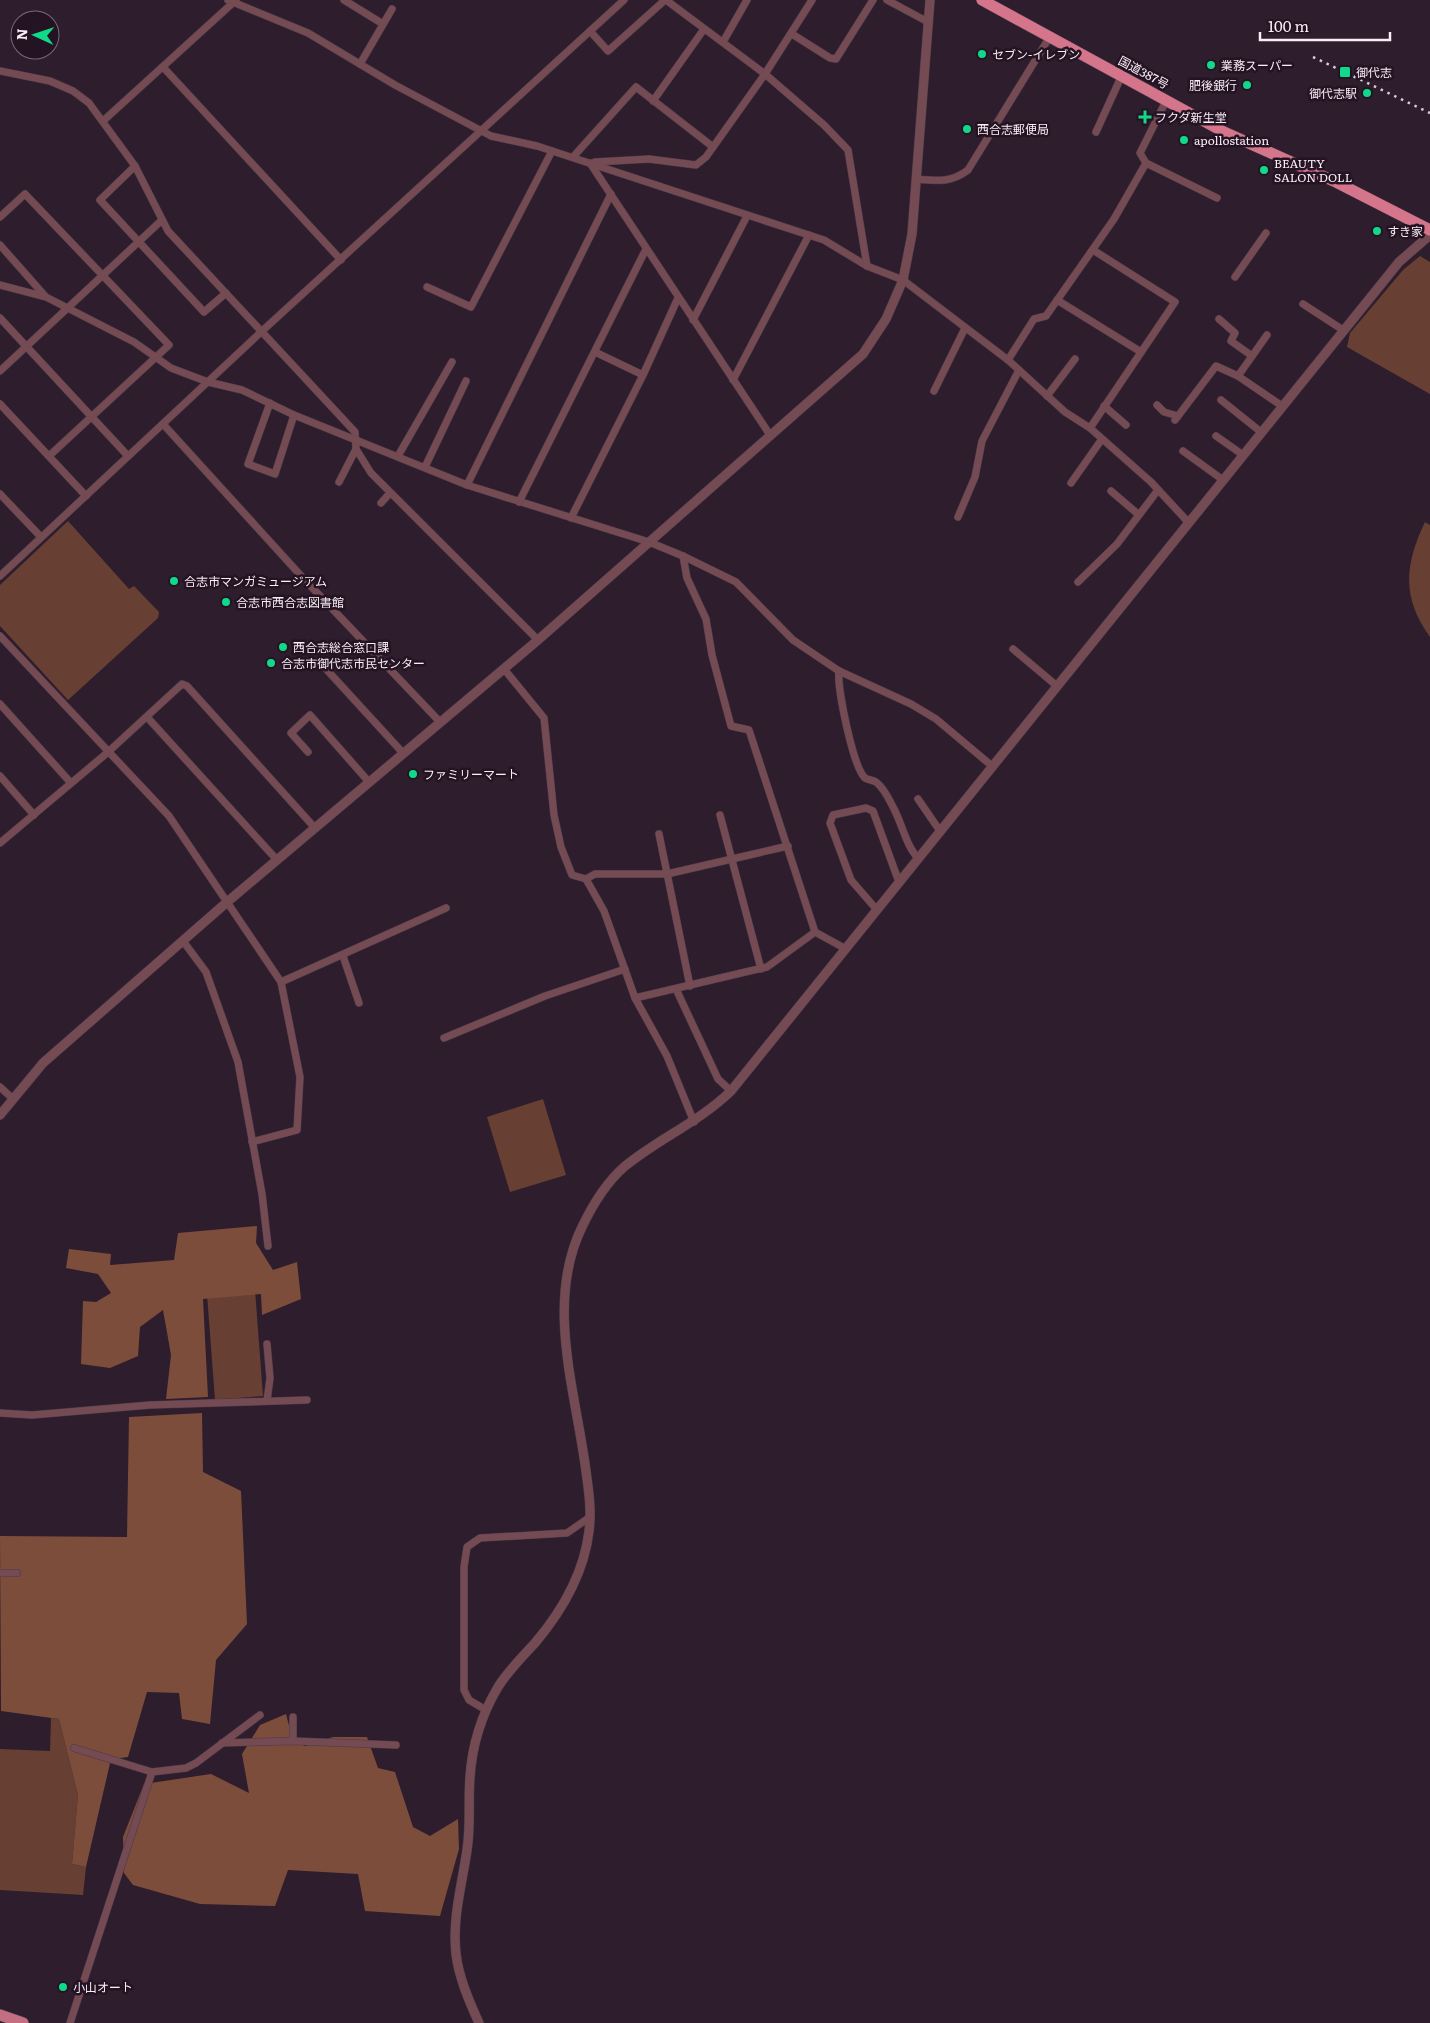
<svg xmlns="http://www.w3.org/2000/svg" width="1430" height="2023" font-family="Literata,'Noto Sans JP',serif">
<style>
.green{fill:#674033}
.forest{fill:#7d4d3c}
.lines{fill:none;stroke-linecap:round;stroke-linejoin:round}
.minor-casing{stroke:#4a3a48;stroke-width:8}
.tertiary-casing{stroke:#4a3a48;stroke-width:10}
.primary-casing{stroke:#4a3a48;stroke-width:12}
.trunk-casing{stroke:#4a3a48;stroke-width:12}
.minor{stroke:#744a53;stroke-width:7}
.tertiary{stroke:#744a53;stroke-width:9}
.primary{stroke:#c46e82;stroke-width:11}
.trunk{stroke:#d4758c;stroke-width:11}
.rail{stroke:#d9ccd7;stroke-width:2.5;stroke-dasharray:2.5 5;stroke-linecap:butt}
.poi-dot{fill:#11d98a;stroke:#241322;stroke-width:2}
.labels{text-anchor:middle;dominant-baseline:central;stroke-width:5;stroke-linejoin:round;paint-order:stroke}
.poi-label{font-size:12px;fill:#f9edf7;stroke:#241322;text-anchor:start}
.street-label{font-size:12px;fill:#f9edf7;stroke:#241322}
</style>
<rect width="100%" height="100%" fill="#2e1d2c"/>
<g class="green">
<polygon points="1420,256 1430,262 1430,394 1347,347 1350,333 1403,270"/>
<polygon points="68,521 129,589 134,586 159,612 158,618 68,700 0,626 0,585"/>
<path d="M1425,522l5,3v112c-29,-40 -25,-73 -5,-115z"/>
<polygon points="543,1099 566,1175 510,1192 487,1117"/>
<polygon points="255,1290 263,1396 215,1400 207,1294"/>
<polygon points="51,1718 59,1719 78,1795 72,1864 86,1867 83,1895 0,1890 0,1749 50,1751"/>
</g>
<g class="forest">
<polygon points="257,1226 256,1243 273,1270 297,1262 301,1299 262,1315 261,1294 203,1299 208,1397 166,1399 171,1355 163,1310 140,1327 138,1356 110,1368 81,1364 83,1301 96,1302 111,1293 98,1274 66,1268 69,1249 111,1254 110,1265 174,1260 178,1233"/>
<polygon points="202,1413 203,1472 241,1491 247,1624 216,1660 210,1724 182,1719 179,1693 147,1692 128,1757 111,1759 86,1867 72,1864 78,1795 59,1719 1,1711 0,1536 127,1537 129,1417"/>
<polygon points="286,1714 293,1741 305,1746 333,1737 367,1737 378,1768 395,1772 413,1827 430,1836 458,1819 459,1849 440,1916 365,1911 358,1874 288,1870 275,1906 200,1904 133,1885 124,1873 123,1837 144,1784 211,1774 249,1793 242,1754 260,1725"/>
</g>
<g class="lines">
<defs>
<g id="minor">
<polyline points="228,0 308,33 395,85 491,136 537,146 824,240 867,266 903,280 1008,360 1065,412 1090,428 1151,482 1189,523"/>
<polyline points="344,0 383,24"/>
<polyline points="666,0 765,74 824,125 848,150 867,266"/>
<polyline points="887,0 928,22"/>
<polyline points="590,31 608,51 665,0"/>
<polyline points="792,34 830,58 836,59 873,0"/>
<polyline points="723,42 747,0"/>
<polyline points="360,64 392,9"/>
<polyline points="163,67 341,260"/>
<polyline points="0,71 50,81 73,91 89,103 135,166 168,231 355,432 356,449 371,473 538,640"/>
<polyline points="653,101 704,29"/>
<polyline points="103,121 236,0"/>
<polyline points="1096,132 1122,75"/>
<polyline points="573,157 636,87 713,147"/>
<polyline points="595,162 649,159 696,165 706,157 765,74 812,0"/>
<polyline points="590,163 770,435"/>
<polyline points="1146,163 1217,198"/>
<polyline points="135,166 100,200 204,312 226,293"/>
<path d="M916,179c21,2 35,4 52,-9l81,-132"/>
<polyline points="0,217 25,194 169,345 49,456"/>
<polyline points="0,245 45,296"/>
<polyline points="1235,277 1266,233"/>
<polyline points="0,285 46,297 134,342 171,368 208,382 242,390 294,415 467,485 649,542 683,556 736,582 793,640 839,671 911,704 936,719 992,766"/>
<polyline points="427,287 471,307 552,151"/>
<polyline points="1057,300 1141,352"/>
<polyline points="1303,304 1343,330"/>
<polyline points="0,318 128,456"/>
<polyline points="1219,319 1235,333 1231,341 1252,356"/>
<polyline points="693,320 747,216"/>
<polyline points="595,352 643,375"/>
<polyline points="1008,360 1034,319 1046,316 1114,219 1146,163 1140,153 1167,99"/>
<polyline points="0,371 162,220"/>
<polyline points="1238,376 1267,335"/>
<polyline points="733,380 809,235"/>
<polyline points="934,391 965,328"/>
<polyline points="1047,396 1075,359"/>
<polyline points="1221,400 1261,432"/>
<polyline points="270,403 248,464 275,474 294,415"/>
<polyline points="0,404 86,496"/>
<polyline points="1157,405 1164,412 1178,416"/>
<polyline points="1104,406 1126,425"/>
<polyline points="1175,420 1216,366 1238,376 1282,406"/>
<polyline points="163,424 303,578 440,722"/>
<polyline points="1090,428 1175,302 1093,250"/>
<polyline points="1216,436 1243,455"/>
<polyline points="1183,451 1223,480"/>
<polyline points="398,456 452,362"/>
<polyline points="425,467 466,381"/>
<polyline points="339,482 356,449"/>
<polyline points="1071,483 1102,439"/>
<polyline points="467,485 611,194"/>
<polyline points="1111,491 1139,515"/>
<polyline points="0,494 41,537"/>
<polyline points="519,502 646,249"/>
<polyline points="381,503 390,493"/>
<polyline points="958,517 975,477 982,441 1019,370"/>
<polyline points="571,518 643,375 678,298"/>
<polyline points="683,556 687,578 706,619 712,655 731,726 749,730 815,932 846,949"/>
<polyline points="0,576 261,332 624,0"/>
<polyline points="1078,582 1117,544 1158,490"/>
<polyline points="0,636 169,816 281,982 300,1077 297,1130 252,1142"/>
<polyline points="1013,649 1057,686"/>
<polyline points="504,669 544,718 554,815 561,847 572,875 586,879 604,911 635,998 667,1056 694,1122"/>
<polyline points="327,670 403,753"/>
<path d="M839,671c-2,17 14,96 26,107 3,2 8,2 11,4 8,6 13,17 17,25 9,16 13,39 25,51"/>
<polyline points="0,704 71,783"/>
<polyline points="147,717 277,860"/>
<polyline points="308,752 291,733 310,715 369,782"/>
<polyline points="0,776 34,815"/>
<polyline points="918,799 940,831"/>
<polyline points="720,815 761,969"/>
<polyline points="659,834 690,986"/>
<polyline points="0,843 107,753 182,684 187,686 315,828"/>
<polyline points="586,879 595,874 667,874 788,846"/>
<polyline points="877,910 851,880 830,823 833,815 866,808 873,811 899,882"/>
<polyline points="183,941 206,972 238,1062 262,1194 268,1246"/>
<polyline points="343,956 359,1003"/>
<polyline points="281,982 446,908"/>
<polyline points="676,989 718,1079 731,1091"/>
<polyline points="635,998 767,967 815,932"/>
<polyline points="444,1038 545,996 625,969"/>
<polyline points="0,1087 12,1098"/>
<polyline points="267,1344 270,1378 267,1401"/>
<polyline points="0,1413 32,1415 150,1405 307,1400"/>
<polyline points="0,1573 17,1573"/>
<polyline points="486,1710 469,1700 464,1690 464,1567 467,1547 480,1538 567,1533 590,1517"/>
<polyline points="293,1741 293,1717"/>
<polyline points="222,1743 293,1741 396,1745"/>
<polyline points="74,1748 152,1772"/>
<polyline points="70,2023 152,1772 186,1768 196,1763 260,1715"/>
</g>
<g id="tertiary">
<polyline points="0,1115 43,1063 226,903 538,640 863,354 886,319 903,280 912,234 930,0"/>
<path d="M479,2023c-10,-22 -20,-45 -23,-69 -4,-36 6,-69 11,-104 4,-25 1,-49 3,-73 2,-31 12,-63 28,-90 10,-16 24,-30 37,-44 27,-32 49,-69 54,-112 3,-22 -1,-45 -4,-67 -11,-78 -39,-163 -3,-237 10,-21 25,-45 42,-60 34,-28 75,-45 107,-76l668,-829 31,-27"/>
</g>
<polyline id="primary" points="0,2015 23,2023"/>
<polyline id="trunk" points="982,0 1224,132 1336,182 1430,230"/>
</defs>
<use href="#minor" class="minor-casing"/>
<use href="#tertiary" class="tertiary-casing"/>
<use href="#primary" class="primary-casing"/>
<use href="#trunk" class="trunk-casing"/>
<use href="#minor" class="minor"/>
<use href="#tertiary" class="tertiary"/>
<use href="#primary" class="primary"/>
<use href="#trunk" class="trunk"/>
<polyline class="rail" points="1313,57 1430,113"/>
</g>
<g class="poi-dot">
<circle cx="982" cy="54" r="5"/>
<circle cx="1211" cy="65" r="5"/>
<rect x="1339" y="66" width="12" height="12" rx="2.5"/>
<circle cx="1247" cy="85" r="5"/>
<circle cx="1367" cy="93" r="5"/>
<path d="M1142.5 109.5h5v5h5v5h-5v5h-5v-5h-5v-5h5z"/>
<circle cx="967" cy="129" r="5"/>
<circle cx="1184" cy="140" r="5"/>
<circle cx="1264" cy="170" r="5"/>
<circle cx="1377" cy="231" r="5"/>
<circle cx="174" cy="581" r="5"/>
<circle cx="226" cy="602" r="5"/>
<circle cx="283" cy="647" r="5"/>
<circle cx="271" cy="663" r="5"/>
<circle cx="413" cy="774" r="5"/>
<circle cx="63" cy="1987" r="5"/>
</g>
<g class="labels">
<g class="poi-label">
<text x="992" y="54">セブン-イレブン</text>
<text x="1221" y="65">業務スーパー</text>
<text x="1356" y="72">御代志</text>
<text x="1237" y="85" text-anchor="end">肥後銀行</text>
<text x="1357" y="93" text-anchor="end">御代志駅</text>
<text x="1155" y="117">フクダ新生堂</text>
<text x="977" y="129">西合志郵便局</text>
<text x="1194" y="140">apollostation</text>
<text x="1274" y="163">BEAUTY<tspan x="1274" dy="14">SALON DOLL</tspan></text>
<text x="1387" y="231">すき家</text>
<text x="184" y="581">合志市マンガミュージアム</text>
<text x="236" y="602">合志市西合志図書館</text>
<text x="293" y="647">西合志総合窓口課</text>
<text x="281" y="663">合志市御代志市民センター</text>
<text x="423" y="774">ファミリーマート</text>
<text x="73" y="1987">小山オート</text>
</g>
<g class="street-label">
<text transform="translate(1144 72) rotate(28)">国道387号</text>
</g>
</g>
<g transform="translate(35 35) rotate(273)"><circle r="24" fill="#241322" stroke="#796a77"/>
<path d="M0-4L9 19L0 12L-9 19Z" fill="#11d98a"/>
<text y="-8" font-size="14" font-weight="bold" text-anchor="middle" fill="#f9edf7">N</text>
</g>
<path d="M1260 32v8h130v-8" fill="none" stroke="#f9edf7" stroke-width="2.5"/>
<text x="1268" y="32" font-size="15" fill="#f9edf7" stroke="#241322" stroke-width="4" paint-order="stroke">100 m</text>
</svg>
